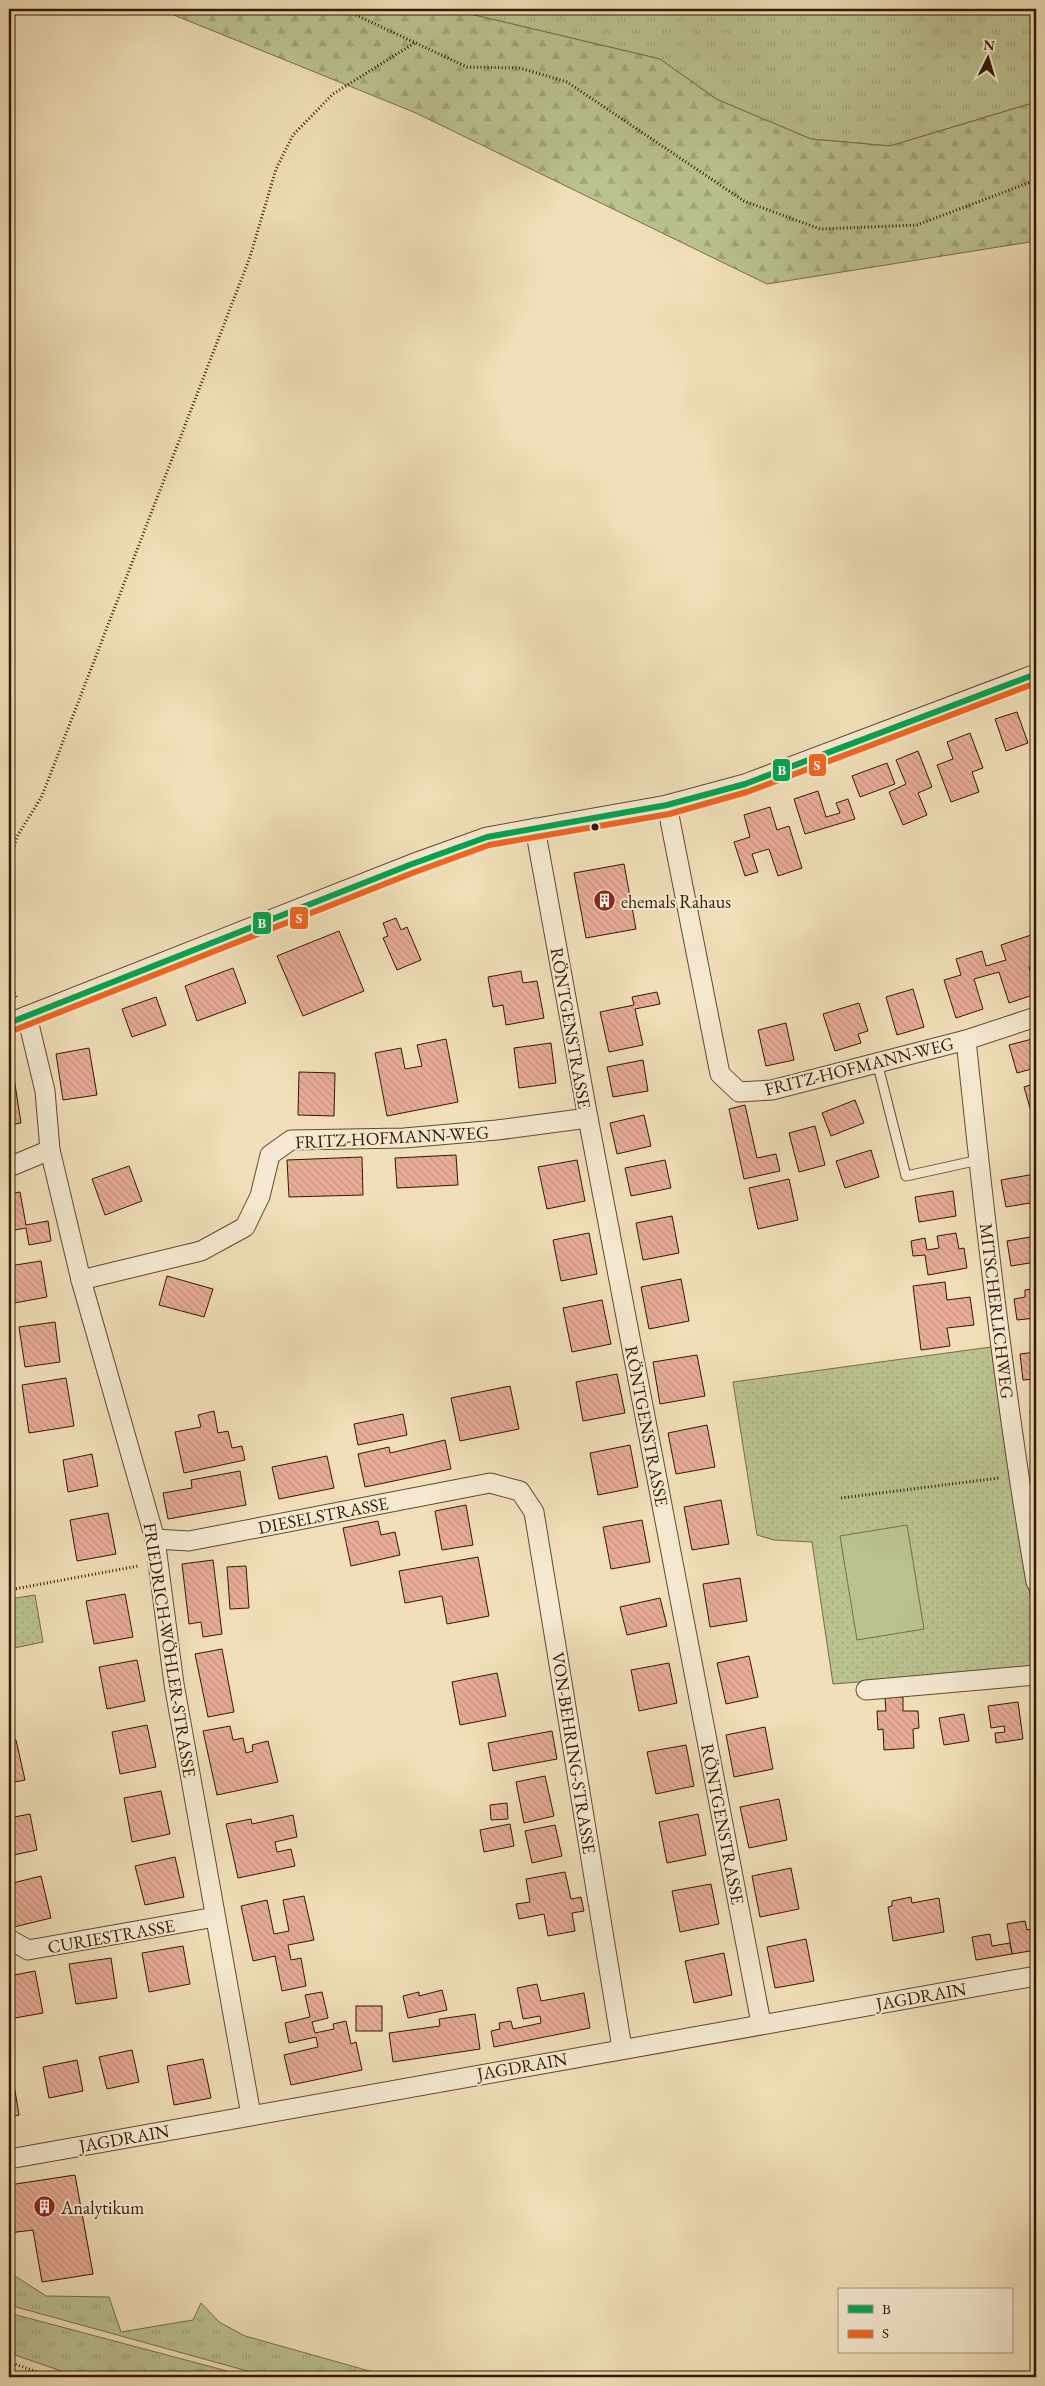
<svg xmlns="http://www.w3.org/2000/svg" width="1045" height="2386" font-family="'EB Garamond',serif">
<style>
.grass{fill:url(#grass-tufts);stroke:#766d48}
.forest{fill:url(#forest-firs);stroke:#766d48}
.park{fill:url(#park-dots);stroke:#766d48}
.pitch{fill:#bac28f;stroke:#766d48}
.building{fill:url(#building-back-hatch);stroke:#321800}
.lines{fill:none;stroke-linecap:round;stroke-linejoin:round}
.lane-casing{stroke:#624a2e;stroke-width:11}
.street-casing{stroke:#624a2e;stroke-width:21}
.path{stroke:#321800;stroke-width:3;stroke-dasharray:1 2.5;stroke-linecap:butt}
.lane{stroke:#f5ead1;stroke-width:9}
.street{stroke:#f5ead1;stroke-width:19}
.bus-1-casing{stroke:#f5ead1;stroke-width:10}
.bus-2-casing{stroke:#f5ead1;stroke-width:10}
.bus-1{stroke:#00a651;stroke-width:6}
.bus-2{stroke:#f26522;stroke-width:6}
.bus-dot{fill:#321800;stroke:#f5ead1;stroke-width:2}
.labels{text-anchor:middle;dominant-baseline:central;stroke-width:4;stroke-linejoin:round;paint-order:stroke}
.poi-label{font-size:18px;fill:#321800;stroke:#f5ead1;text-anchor:start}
.street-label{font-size:18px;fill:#321800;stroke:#f5ead1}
.line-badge{stroke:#f5ead1;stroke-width:2}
.badge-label{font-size:14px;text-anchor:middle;font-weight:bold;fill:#fff}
</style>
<defs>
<pattern id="grass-tufts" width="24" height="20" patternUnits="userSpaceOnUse" patternTransform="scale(1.25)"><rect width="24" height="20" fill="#bac28f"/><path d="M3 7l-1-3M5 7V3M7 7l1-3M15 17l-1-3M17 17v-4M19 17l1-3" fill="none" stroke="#a0a67a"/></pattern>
<pattern id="forest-firs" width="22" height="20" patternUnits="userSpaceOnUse" patternTransform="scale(1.25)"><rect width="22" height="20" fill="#bac28f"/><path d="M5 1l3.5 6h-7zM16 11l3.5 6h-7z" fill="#a0a67a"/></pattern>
<pattern id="park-dots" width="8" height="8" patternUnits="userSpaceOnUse" patternTransform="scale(1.25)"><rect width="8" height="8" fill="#bac28f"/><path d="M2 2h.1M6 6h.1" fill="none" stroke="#a0a67a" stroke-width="1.8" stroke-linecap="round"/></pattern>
<pattern id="building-back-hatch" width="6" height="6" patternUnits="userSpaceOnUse" patternTransform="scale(1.25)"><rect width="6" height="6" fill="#e8ac99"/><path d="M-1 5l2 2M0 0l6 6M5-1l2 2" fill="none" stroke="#c79382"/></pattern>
</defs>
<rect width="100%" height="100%" fill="#f0dfb8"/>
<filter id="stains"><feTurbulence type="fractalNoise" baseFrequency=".004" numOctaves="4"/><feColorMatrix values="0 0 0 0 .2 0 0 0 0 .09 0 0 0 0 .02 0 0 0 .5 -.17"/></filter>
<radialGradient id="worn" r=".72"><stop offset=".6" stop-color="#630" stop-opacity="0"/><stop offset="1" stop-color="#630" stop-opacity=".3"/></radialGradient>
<g class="grass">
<polygon points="468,9 1036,9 1036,102 890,146 811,139 716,99 660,59 465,13"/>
<polygon points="9,2272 46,2296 109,2297 121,2332 193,2320 201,2303 219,2322 245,2336 391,2377 269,2377 9,2305"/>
<polygon points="9,2313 227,2371 246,2377 93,2377 67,2373 9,2353"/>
</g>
<polygon class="forest" points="159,9 468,9 466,13 660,59 716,99 811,139 890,146 1036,102 1036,241 767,284 416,113"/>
<g class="park">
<polygon points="991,1347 1036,1633 1036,1668 833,1684 812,1542 774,1540 757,1535 733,1382"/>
<polygon points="35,1595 43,1642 9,1649 9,1599"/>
</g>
<polygon class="pitch" points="907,1525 924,1629 857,1640 840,1536"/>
<g class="building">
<polygon points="1017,712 1028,743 1006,751 995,719"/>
<polygon points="970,733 983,768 972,772 979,792 951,802 937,765 953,759 947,742"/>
<polygon points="918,751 932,787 918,793 927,815 903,825 889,792 906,784 896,760"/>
<polygon points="887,763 895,784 860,797 852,776"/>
<polygon points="818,791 826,817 840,813 836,803 848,799 855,819 805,834 794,799"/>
<polygon points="770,807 777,830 789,826 802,868 778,876 769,849 752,854 758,872 745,876 734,842 750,837 744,815"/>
<polygon points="624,864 636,929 586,938 574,873"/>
<polygon points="396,918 401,930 407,927 421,960 397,970 383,938 388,936 383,923"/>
<polygon points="339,931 364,991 303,1016 277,956"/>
<polygon points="1031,935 1036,951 1036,964 1029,967 1036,994 1009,1003 999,972 974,979 983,1009 956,1018 944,980 961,975 956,959 982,951 986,966 1006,960 1001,945"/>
<polygon points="233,968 246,1003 197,1021 185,986"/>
<polygon points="521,971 523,983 537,981 544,1018 506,1025 503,1005 493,1007 488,977"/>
<polygon points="913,989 924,1027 897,1035 886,997"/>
<polygon points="657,992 660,1004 635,1009 643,1045 609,1052 600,1012 634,1005 632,997"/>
<polygon points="156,997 166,1025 132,1037 122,1009"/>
<polygon points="859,1003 868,1031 858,1034 861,1043 835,1051 823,1014"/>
<polygon points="786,1023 794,1060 766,1066 758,1030"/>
<polygon points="1036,1038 1036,1073 1035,1068 1017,1073 1009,1045"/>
<polygon points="446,1039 458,1102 387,1116 375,1053 401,1048 405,1069 422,1066 417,1045"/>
<polygon points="551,1043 556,1083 519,1088 514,1048"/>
<polygon points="89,1048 97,1095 63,1100 56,1054"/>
<polygon points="643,1060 648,1091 613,1097 607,1067"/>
<polygon points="299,1072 335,1073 334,1116 298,1115"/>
<polygon points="14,1078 21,1123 9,1125 9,1079"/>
<polygon points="1036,1083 1036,1106 1030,1108 1024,1087"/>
<polygon points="855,1100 864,1123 831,1136 822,1113"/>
<polygon points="745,1105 757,1158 776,1154 780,1171 744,1179 729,1109"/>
<polygon points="644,1115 651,1146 617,1154 610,1123"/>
<polygon points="815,1126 825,1165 799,1172 789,1133"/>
<polygon points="871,1150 879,1177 845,1188 836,1161"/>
<polygon points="456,1155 458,1185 397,1188 395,1158"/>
<polygon points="362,1157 363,1195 289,1197 287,1160"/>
<polygon points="577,1160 585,1201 547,1209 538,1167"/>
<polygon points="665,1160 671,1188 631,1196 625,1168"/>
<polygon points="129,1166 142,1201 105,1215 92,1179"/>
<polygon points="1035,1174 1036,1202 1006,1207 1001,1180"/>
<polygon points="789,1179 798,1220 758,1229 749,1188"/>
<polygon points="953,1191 956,1216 919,1222 915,1197"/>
<polygon points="20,1192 26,1225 48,1221 51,1241 29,1245 26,1228 9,1231 9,1194"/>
<polygon points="672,1216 679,1253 643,1260 636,1223"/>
<polygon points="589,1233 597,1274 561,1281 553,1240"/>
<polygon points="956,1233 959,1249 964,1248 967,1268 928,1275 925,1255 913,1256 911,1241 925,1238 927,1250 939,1248 937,1236"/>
<polygon points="1036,1236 1036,1262 1011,1266 1007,1241"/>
<polygon points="41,1261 47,1297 9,1304 9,1266"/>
<polygon points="167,1276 213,1289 204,1317 159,1305"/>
<polygon points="681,1279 689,1321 649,1329 641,1287"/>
<polygon points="945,1282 947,1300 970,1297 974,1325 947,1328 950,1346 921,1350 913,1286"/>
<polygon points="1036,1288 1036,1318 1017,1320 1014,1299 1025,1297 1025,1290"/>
<polygon points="602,1300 611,1344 572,1352 563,1308"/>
<polygon points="55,1322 60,1362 25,1367 19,1327"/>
<polygon points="1036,1352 1036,1379 1023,1380 1020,1354"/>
<polygon points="697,1355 705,1396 660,1404 653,1362"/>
<polygon points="617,1374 625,1413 583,1421 576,1382"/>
<polygon points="66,1378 74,1426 29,1433 22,1385"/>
<polygon points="510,1386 519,1429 460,1441 451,1398"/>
<polygon points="1036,1409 1036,1435 1033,1435 1030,1410"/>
<polygon points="214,1411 218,1433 228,1431 232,1448 242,1446 245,1460 184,1473 175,1432 201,1427 198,1415"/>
<polygon points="403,1414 407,1435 358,1445 354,1424"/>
<polygon points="707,1425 715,1467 676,1474 668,1433"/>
<polygon points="445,1440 451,1469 365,1487 358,1454 389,1447 390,1453"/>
<polygon points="630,1445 638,1487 598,1495 590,1453"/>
<polygon points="92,1454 98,1486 68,1492 63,1460"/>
<polygon points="327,1456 334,1488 279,1499 272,1467"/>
<polygon points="240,1471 246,1505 168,1519 163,1493 192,1488 191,1480"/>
<polygon points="721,1500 729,1544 692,1550 684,1507"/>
<polygon points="466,1505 473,1545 442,1550 435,1511"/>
<polygon points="108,1513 116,1554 77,1561 70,1520"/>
<polygon points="642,1520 650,1562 611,1569 603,1527"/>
<polygon points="378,1521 381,1535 395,1532 400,1555 351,1566 343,1528"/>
<polygon points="478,1557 489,1616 447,1624 442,1596 405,1603 399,1571"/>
<polygon points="213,1560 222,1634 203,1637 201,1622 189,1624 182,1564"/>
<polygon points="246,1566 249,1608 230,1609 227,1567"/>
<polygon points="740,1578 747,1621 710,1627 703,1584"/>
<polygon points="125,1594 133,1637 94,1644 86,1601"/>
<polygon points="660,1598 667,1626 627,1635 620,1607"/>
<polygon points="222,1649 234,1712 208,1717 195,1654"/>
<polygon points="749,1656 758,1697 726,1704 717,1663"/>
<polygon points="137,1660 145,1701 107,1709 99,1667"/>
<polygon points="669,1663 677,1703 639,1711 631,1670"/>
<polygon points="497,1673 506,1716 460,1725 452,1682"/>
<polygon points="903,1697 903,1711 918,1711 919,1728 913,1729 914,1748 884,1750 883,1729 878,1730 877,1711 886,1711 885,1698"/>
<polygon points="1018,1702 1023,1739 996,1743 995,1733 1005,1732 1004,1726 991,1728 988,1706"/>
<polygon points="964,1714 969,1741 944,1745 939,1718"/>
<polygon points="147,1725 156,1767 120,1774 112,1732"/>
<polygon points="230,1726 233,1740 243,1738 246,1753 253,1751 252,1745 268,1741 278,1782 217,1795 203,1731"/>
<polygon points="765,1727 773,1769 734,1777 726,1735"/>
<polygon points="552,1731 557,1759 493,1771 488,1743"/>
<polygon points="16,1740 25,1780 9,1783 9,1741"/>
<polygon points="686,1745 694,1786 656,1794 647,1752"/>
<polygon points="545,1776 554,1816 524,1823 516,1782"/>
<polygon points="161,1791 170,1834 132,1842 124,1798"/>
<polygon points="779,1799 787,1840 749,1848 740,1807"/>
<polygon points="507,1803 508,1819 491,1820 490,1805"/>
<polygon points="30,1814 37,1850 9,1856 9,1818"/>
<polygon points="698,1814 706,1855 667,1863 659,1822"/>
<polygon points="293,1815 297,1837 275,1842 277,1852 291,1849 295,1866 238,1878 226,1824 251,1819 252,1824"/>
<polygon points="510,1824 514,1846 484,1852 480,1830"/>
<polygon points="555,1825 562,1856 532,1863 525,1831"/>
<polygon points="175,1857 184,1897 145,1905 135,1866"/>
<polygon points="791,1868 799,1909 760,1917 752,1876"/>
<polygon points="565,1872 571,1899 581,1897 584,1911 572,1913 575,1931 548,1936 544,1914 519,1919 516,1904 530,1902 526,1879"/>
<polygon points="41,1876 51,1918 14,1927 9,1905 9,1884"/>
<polygon points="711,1884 719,1924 680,1932 672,1891"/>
<polygon points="304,1896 314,1940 288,1945 291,1960 301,1958 306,1986 282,1991 275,1956 253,1961 241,1906 267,1900 274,1934 289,1931 283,1900"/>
<polygon points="911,1897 912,1903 939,1898 944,1932 893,1941 888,1907 892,1906 892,1901"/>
<polygon points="1025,1921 1027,1930 1036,1928 1036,1950 1012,1954 1007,1924"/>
<polygon points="990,1934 992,1946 1010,1943 1012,1954 976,1960 972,1937"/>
<polygon points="806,1939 814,1981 775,1988 767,1947"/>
<polygon points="183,1946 190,1984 149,1992 142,1953"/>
<polygon points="724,1953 732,1995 694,2003 685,1961"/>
<polygon points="111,1958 117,1998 76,2004 69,1964"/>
<polygon points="35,1971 43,2013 9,2019 9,1976"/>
<polygon points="537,1984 541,2001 584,1993 590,2028 494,2047 491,2031 500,2029 499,2023 511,2021 513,2029 541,2023 540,2016 523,2019 517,1988"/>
<polygon points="442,1990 447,2010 408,2018 403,1996 419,1992 419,1996"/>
<polygon points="322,1992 328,2018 312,2022 315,2033 334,2029 333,2024 346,2021 351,2044 356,2042 362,2070 291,2085 284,2055 318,2047 316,2037 289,2043 285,2023 310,2017 305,1995"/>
<rect x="356" y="2006" width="26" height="25"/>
<polygon points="475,2014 480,2049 393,2062 389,2033 440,2026 439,2019"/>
<polygon points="132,2050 139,2082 107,2089 99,2057"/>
<polygon points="203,2059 211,2098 174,2105 167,2066"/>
<polygon points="77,2060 83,2091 49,2098 43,2067"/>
<polygon points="9,2067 11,2067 19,2115 9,2117"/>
<polygon points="75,2175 93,2274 42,2282 33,2230 9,2233 9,2185"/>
</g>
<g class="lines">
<defs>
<polyline id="lane" points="877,1062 906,1176 979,1160"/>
<g id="street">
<polyline points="667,805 720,1074 739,1092 772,1090 966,1040 1036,1017"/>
<polyline points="535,828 588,1118 761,2023"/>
<polyline points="27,1016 45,1091 50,1150 81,1280 155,1539 174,1684 251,2115"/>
<polyline points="9,1023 412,864 487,837 667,805 745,784 1036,674"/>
<path d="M966,1040c19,181 39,362 70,542"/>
<polyline points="9,1167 50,1150"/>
<polyline points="81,1280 201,1251 245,1227 260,1196 270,1155 291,1140 404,1138 497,1130 588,1118"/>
<polyline points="155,1539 189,1541 490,1483 520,1491 534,1512 622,2048"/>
<polyline points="866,1690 1036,1675"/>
<polyline points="9,1939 28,1950 215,1917"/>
<polyline points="9,2159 1036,1976"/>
</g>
</defs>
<use href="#lane" class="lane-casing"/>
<use href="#street" class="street-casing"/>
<g class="path">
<polyline points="343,9 467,67 520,68 567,82 744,201 820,229 917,225 1036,180"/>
<polyline points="9,859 18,835 42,796 250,257 276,169 293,135 333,94 416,42"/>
<polyline points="9,984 17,998"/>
<polyline points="841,1498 999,1478"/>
<polyline points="9,1590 138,1566"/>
<polyline points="9,2362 40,2373 60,2377"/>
</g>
<use href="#lane" class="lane"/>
<use href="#street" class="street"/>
<defs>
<polyline id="bus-1" points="9,1023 412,864 487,837 667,805 745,784 1036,674"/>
<polyline id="bus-2" points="12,1031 415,872 489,845 669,814 747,792 1036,683"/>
</defs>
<use href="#bus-1" class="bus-1-casing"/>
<use href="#bus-2" class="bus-2-casing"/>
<use href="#bus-1" class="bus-1"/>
<use href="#bus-2" class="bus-2"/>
</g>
<defs>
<symbol id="building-disc" viewBox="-11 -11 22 22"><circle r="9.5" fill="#8f2418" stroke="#f5ead1"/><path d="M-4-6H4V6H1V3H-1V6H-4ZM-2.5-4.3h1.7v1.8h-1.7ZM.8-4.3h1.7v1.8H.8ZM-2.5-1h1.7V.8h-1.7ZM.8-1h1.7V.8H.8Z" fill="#fff"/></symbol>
</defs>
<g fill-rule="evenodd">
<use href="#building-disc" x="592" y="888" width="25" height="25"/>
<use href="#building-disc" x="32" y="2194" width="25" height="25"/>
</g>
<circle class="bus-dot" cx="595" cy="827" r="4.5"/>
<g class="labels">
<g class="poi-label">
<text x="621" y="901">ehemals Rahaus</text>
<text x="61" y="2207">Analytikum</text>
</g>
<g class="street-label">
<text transform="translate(571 1028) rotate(80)">RÖNTGENSTRASSE</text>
<text transform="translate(859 1066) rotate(-14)">FRITZ-HOFMANN-WEG</text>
<text transform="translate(392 1137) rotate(-3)">FRITZ-HOFMANN-WEG</text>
<text transform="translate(997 1311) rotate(83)">MITSCHERLICHWEG</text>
<text transform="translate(647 1426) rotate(79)">RÖNTGENSTRASSE</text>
<text transform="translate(323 1515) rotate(-11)">DIESELSTRASSE</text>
<text transform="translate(170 1650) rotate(81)">FRIEDRICH-WÖHLER-STRASSE</text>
<text transform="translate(574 1753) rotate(81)">VON-BEHRING-STRASSE</text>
<text transform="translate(723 1824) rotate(79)">RÖNTGENSTRASSE</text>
<text transform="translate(111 1936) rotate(-10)">CURIESTRASSE</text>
<text transform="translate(921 1996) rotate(-10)">JAGDRAIN</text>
<text transform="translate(522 2066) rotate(-10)">JAGDRAIN</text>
<text transform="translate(124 2138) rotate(-10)">JAGDRAIN</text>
</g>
</g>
<g class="line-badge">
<rect x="808" y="753" width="19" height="24" rx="5" fill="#f26522"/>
<rect x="772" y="758" width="19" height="24" rx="5" fill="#00a651"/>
<rect x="289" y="906" width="20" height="24" rx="5" fill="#f26522"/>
<rect x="252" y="911" width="20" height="24" rx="5" fill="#00a651"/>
</g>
<g class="badge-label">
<text x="817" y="770">S</text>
<text x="782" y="775">B</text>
<text x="299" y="923">S</text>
<text x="262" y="928">B</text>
</g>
<rect width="1045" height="2386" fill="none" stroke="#f0dfb8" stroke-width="30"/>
<rect x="10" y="10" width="1025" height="2366" fill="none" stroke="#321800" stroke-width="2.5"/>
<rect x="15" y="15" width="1015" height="2356" fill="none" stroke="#321800"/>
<rect x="838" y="2288" width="175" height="65" fill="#f5ead1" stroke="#a7967d"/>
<rect x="848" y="2305" width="25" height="8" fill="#00a651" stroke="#a7967d"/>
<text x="882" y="2314" font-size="15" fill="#321800">B</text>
<rect x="848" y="2330" width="25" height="8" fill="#f26522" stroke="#a7967d"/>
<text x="882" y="2338" font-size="15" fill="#321800">S</text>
<g transform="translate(988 58) rotate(5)" stroke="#f5ead1" stroke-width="4" paint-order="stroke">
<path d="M0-4L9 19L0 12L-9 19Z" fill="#321800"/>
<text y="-8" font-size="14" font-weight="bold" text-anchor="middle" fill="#321800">N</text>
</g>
<rect width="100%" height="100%" filter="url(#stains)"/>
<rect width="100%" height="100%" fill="url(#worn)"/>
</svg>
